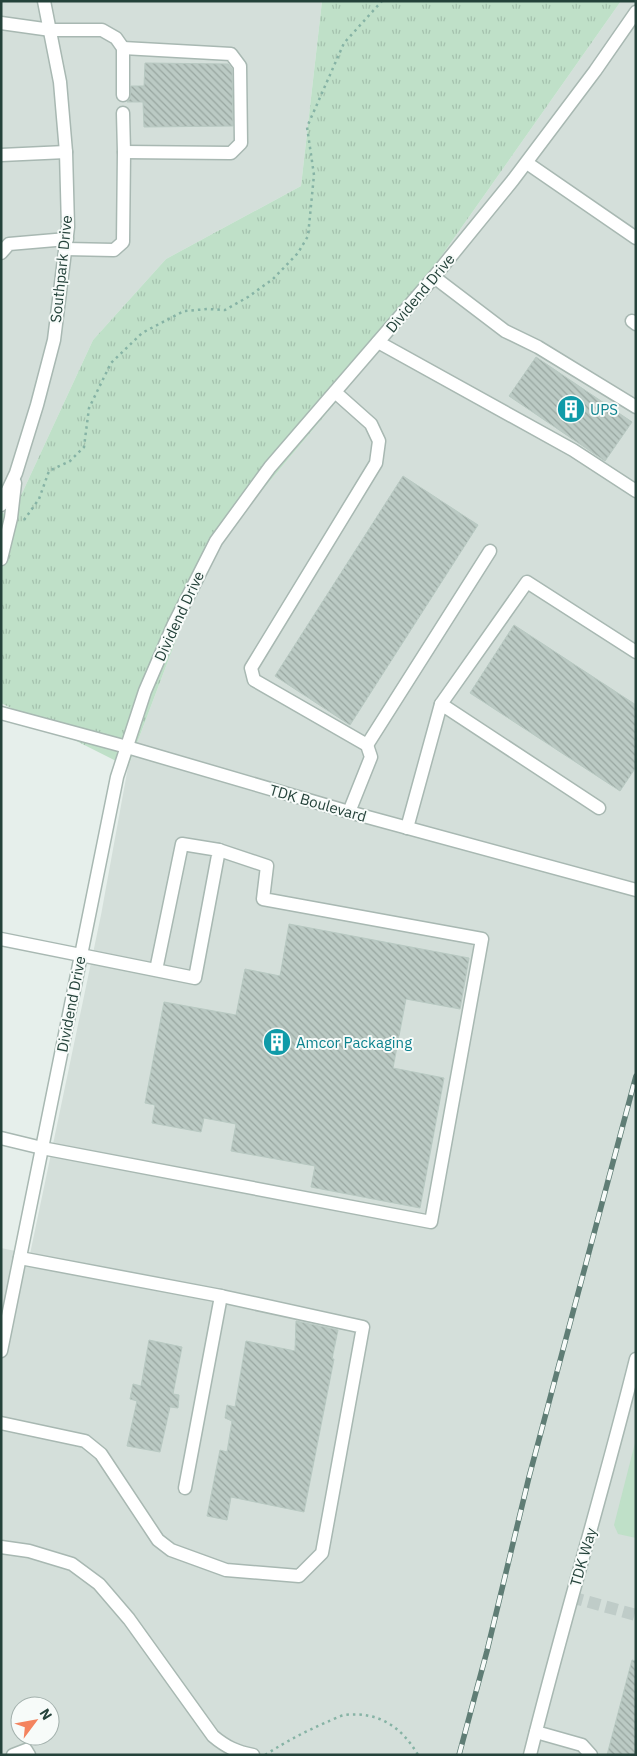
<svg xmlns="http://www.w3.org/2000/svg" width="637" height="1756" font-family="'IBM Plex Sans',sans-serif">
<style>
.built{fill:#d4dfda;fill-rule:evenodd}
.grass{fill:url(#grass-tufts)}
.garden{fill:#bfe0c8}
.building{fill:url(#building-back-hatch);stroke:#b8c9c2}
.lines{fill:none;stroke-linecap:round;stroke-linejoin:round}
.minor-tunnel{stroke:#bfccc8;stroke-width:12;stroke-dasharray:12 6;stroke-linecap:butt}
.minor-casing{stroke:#a8b8b2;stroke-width:15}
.path{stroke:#86b3a5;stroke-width:2.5;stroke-dasharray:2.5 4;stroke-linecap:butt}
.minor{stroke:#fff;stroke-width:12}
.rail-casing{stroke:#5f7d75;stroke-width:5.5}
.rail{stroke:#f7fbf9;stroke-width:4;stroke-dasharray:11;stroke-linecap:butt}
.labels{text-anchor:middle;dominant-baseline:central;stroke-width:4;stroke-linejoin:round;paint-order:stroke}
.street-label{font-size:15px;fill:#24423a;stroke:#f7fbf9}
.culture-label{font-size:15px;fill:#0d838f;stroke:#f7fbf9;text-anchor:start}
</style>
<defs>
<pattern id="grass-tufts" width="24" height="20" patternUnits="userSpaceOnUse" patternTransform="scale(1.25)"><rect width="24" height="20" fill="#bfe0c8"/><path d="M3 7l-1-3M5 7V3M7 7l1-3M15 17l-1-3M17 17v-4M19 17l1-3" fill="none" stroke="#a4c1ad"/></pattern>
<pattern id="building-back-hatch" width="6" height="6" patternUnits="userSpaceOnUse" patternTransform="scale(1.25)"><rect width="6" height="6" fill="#bbcac4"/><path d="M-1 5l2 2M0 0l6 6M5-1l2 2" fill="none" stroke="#98a6a0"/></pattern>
</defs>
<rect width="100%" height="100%" fill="#e6efeb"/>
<g class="built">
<polygon points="1,1 322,1 301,186 166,259 93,340 11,517 1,512"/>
<path d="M621,1h15v1754h-635v-507l29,6 71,-339 27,-148 80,-212 144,-172zM20,1706h30v30h-30z"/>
</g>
<polygon class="grass" points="322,1 621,1 352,383 208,555 128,767 1,703 1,512 11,517 93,340 166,259 301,186"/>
<polygon class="garden" points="636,1439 636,1538 618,1534 614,1525"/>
<g class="building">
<polygon points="145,63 228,64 232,69 233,126 144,127 143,102 127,102 130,99 131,86 144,86"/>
<polygon points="536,357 632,422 605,461 509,396"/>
<polygon points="403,476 478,525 350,725 275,676"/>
<polygon points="514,625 636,705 636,767 620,791 470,693"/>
<polygon points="289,924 469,958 460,1009 406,999 393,1068 444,1078 420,1208 311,1187 315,1166 231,1151 236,1124 204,1118 201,1132 152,1123 155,1105 145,1103 164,1002 236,1015 245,969 280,976"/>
<polygon points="296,1321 338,1330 332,1359 334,1359 304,1512 231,1497 227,1520 207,1516 220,1450 227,1452 232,1421 225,1418 227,1405 235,1407 246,1341 295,1351"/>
<polygon points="149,1340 182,1347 173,1394 179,1395 178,1408 170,1407 160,1452 127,1446 137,1401 130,1399 133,1384 141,1386"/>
<polygon points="632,1660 636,1661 636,1755 607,1755"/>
</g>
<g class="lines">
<polyline class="minor-tunnel" points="571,1597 636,1615"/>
<defs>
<g id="minor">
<polyline points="1,23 51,30 102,30 116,38 123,48 123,95"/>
<polyline points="123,48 231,54 240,66 241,143 231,153 124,152"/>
<polyline points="1,155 66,152"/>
<polyline points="527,163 636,238"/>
<polyline points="65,249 114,250 123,242 124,152 123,113"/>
<polyline points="1,253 9,244 67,239"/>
<polyline points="434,277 505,331 538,347 636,407"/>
<polyline points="632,321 636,324"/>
<polyline points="378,342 573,450 636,491"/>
<polyline points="335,392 371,424 379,441 376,463 251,668 254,680 367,745 371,757 349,812"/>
<polyline points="1,505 16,473 37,405 54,340 68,227 66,152 60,82 44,1"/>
<polyline points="1,559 11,518 15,483"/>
<polyline points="441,704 527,582 636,652"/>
<polyline points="1,713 127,747 349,812 636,890"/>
<polyline points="367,745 490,551"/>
<polyline points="407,828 441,704 599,808"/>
<polyline points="1,939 195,978 219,850 182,844 156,970"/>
<polyline points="1,1138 42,1148 431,1222 482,939 263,899 267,866 219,850"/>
<polyline points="1,1351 117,777 145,691 173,626 216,541 270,467 434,277 513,180 595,71 636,12"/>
<polyline points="1,1423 85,1441 101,1454 158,1540 171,1550 226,1570 299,1576 322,1553 363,1327 221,1296 20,1258"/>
<polyline points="185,1488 221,1296"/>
<path d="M1,1547l28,4 43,13 27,20 30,35 84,117c13,11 24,16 40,19"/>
<polyline points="536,1732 582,1745 591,1755"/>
<polyline points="13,1755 26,1750 29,1755"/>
<path d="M530,1755c33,-133 73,-263 106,-396"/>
</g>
</defs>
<use href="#minor" class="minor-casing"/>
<g class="path">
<polyline points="24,520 39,499 49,471 70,461 84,447 89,408 111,363 142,333 184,311 208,309 225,310 248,297 273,279 298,253 308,236 314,175 307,127 344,43 382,1"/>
<path d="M265,1755c22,-14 39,-23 62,-33 5,-2 12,-6 18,-7 33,-4 57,12 73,40"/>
</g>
<use href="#minor" class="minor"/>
<defs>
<polyline id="rail" points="459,1755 487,1651 529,1477 636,1076"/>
</defs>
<use href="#rail" class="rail-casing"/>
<use href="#rail" class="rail"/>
</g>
<defs>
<symbol id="building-disc" viewBox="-11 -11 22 22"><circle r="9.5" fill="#0f9aa8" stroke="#f7fbf9"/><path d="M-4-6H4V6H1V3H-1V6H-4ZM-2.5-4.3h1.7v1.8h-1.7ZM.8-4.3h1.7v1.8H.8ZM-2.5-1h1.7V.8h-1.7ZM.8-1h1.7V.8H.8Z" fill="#fff"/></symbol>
</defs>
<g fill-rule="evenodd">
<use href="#building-disc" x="555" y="393" width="32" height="32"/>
<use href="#building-disc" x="261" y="1026" width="32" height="32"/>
</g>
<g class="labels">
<g class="street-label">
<text transform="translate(61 269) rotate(-84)">Southpark Drive</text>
<text transform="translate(420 293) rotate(-50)">Dividend Drive</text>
<text transform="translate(179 616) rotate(-65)">Dividend Drive</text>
<text transform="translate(318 803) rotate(16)">TDK Boulevard</text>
<text transform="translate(71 1004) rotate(-79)">Dividend Drive</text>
<text transform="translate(583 1557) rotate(-74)">TDK Way</text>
</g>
<g class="culture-label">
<text x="590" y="409">UPS</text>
<text x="296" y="1042">Amcor Packaging</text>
</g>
</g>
<rect width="637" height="1756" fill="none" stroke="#24423a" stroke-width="5"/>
<g transform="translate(35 1721) rotate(58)"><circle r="24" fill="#f7fbf9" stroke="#a3b1ad"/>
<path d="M0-4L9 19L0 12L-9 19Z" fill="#f4845f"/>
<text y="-8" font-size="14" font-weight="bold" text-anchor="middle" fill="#24423a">N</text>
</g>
</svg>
